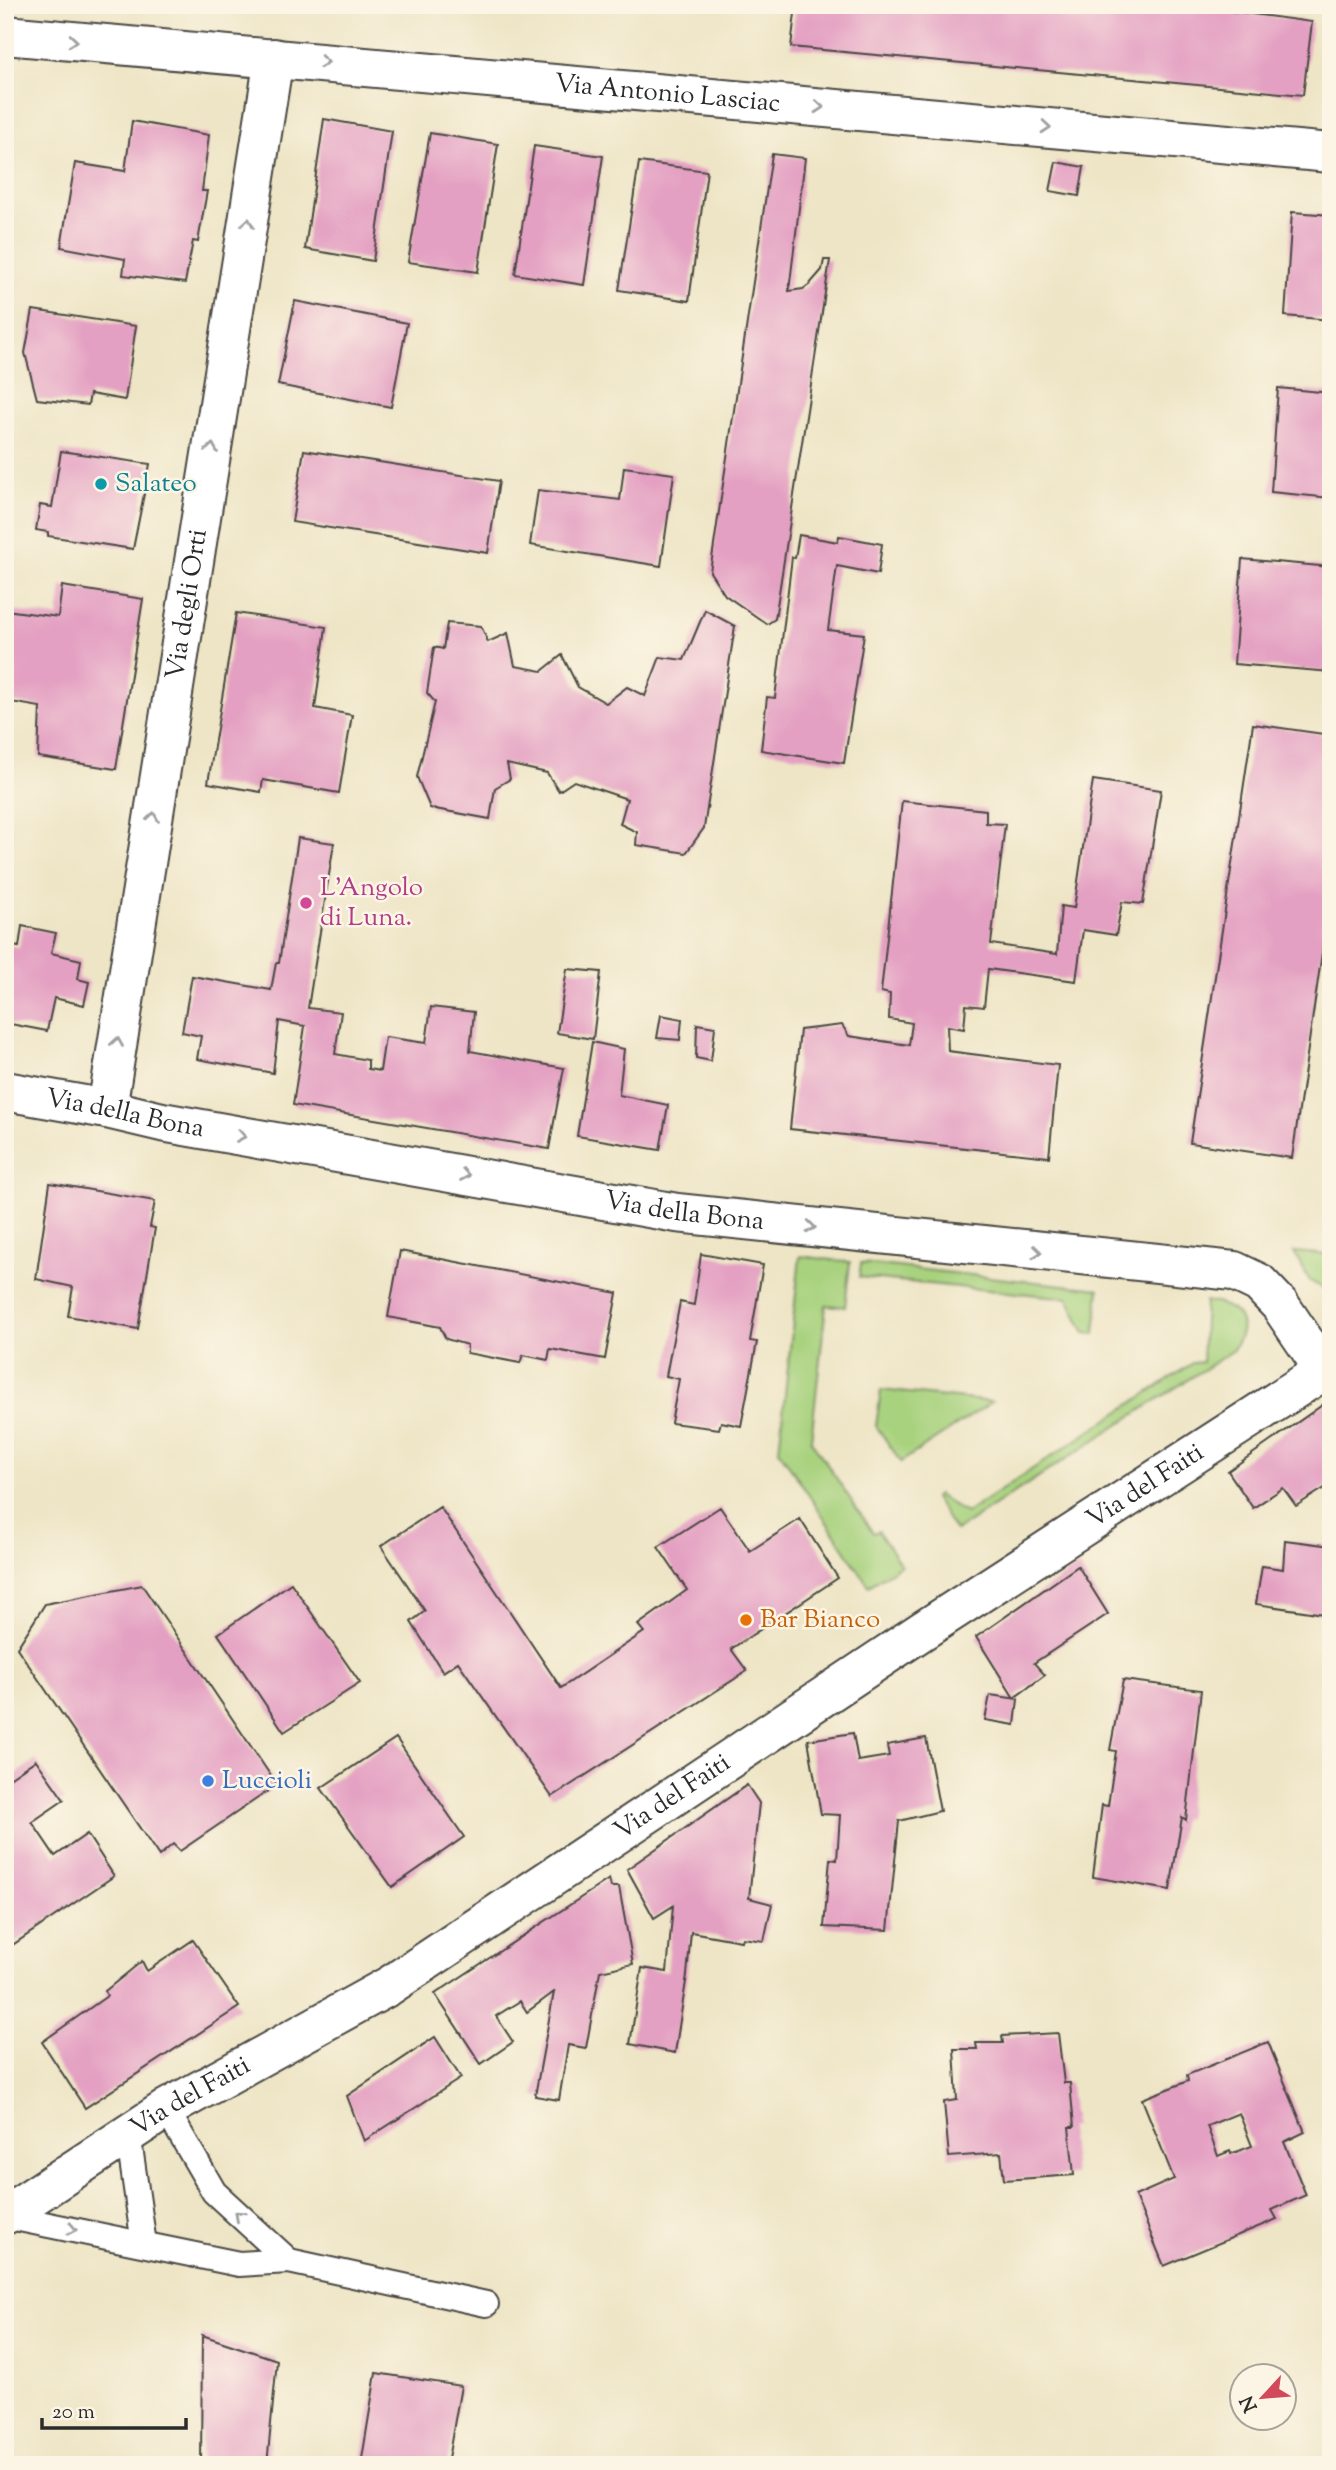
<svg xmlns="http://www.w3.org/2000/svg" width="1336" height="2470" font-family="'Sorts Mill Goudy',serif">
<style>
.green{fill:#a8d27e;stroke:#6a7e54;stroke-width:2}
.building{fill:#e4a0c2;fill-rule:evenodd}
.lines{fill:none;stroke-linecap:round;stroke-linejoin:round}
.service-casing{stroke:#484742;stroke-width:28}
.minor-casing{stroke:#484742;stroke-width:42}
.tertiary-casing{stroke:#484742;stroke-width:42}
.service{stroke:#fff;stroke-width:24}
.minor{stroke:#fff;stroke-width:38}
.tertiary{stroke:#fff;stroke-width:38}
.oneway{stroke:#a0a0a0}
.culture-dot{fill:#0f9aa8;stroke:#fcf5e5;stroke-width:2.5}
.hotel-dot{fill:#d1479c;stroke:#fcf5e5;stroke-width:2.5}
.food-dot{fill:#e8710a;stroke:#fcf5e5;stroke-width:2.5}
.shop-dot{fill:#3f7fe0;stroke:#fcf5e5;stroke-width:2.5}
.labels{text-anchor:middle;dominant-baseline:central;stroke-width:5;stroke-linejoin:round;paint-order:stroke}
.street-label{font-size:26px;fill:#2b2b2b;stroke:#fcf5e5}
.culture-label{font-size:26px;fill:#0d838f;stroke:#fcf5e5;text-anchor:start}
.hotel-label{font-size:26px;fill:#b23c85;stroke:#fcf5e5;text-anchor:start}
.food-label{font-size:26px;fill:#c56008;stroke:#fcf5e5;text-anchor:start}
.shop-label{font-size:26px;fill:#366cbe;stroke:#fcf5e5;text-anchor:start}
</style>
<rect width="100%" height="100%" fill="#fcf5e5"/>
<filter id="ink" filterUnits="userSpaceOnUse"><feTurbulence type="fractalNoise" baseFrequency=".0143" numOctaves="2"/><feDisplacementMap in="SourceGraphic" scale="14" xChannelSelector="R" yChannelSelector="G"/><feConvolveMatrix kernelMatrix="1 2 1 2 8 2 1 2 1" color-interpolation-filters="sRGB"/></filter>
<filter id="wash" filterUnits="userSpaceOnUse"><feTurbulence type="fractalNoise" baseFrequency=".00686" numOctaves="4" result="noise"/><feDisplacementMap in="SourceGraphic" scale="28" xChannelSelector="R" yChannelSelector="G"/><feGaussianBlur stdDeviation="1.57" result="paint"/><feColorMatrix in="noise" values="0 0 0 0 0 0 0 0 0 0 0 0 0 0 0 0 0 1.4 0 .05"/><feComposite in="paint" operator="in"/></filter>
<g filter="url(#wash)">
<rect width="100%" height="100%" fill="#eee5c6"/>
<g class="green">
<polygon points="1294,1252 1331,1255 1331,1292 1310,1281"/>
<polygon points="800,1256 850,1262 845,1307 826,1305 811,1440 873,1533 878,1531 901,1565 869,1586 779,1450"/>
<polygon points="861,1263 1099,1289 1095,1334 1085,1333 1068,1298 859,1277"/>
<path d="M1205,1301c32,4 48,20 27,50l-277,180 -21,-33 3,-3 29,18 227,-150 9,-1z"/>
<polygon points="881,1390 992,1402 901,1462 876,1426"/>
</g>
<g id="blocks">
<g class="building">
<polygon points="796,5 1186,5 1312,22 1303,95 791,47"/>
<polygon points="324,119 392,131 373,261 305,249"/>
<polygon points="132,121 209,135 202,191 207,191 198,242 193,241 185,283 123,275 125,259 61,247 75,163 125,171"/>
<polygon points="430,133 498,144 478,272 408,262"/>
<polygon points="534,146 603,156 584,285 515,274"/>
<polygon points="772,154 805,158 789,291 803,289 809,285 822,270 824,260 830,260 775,619 767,624 725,595 710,572"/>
<polygon points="639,162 707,171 689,301 619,290"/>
<polygon points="1056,162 1084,167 1079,196 1050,191"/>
<polygon points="1292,212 1331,215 1331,320 1285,316"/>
<polygon points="295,301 407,323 391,407 278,385"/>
<polygon points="33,310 136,326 125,400 90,394 88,405 37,399 25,353"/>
<polygon points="1278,388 1331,393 1331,498 1271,492"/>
<polygon points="304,450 499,481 488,553 292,522"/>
<polygon points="61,451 150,464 133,549 48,536 48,532 36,530 40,505 52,507"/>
<polygon points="624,467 674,474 661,566 530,545 538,490 620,500"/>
<polygon points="799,535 838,542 839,536 882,544 878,574 837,566 828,630 864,634 844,763 761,750 767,697 775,698 792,557 795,558"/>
<polygon points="1242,559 1331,567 1331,672 1234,664"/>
<polygon points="62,586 143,599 116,769 38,757 40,707 5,701 5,610 58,617"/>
<polygon points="705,610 735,626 704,828 686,853 636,845 637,832 620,824 627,799 574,781 559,791 547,773 507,764 510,779 495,788 490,819 430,808 417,777 435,702 427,693 434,647 443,649 447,623 481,626 488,642 508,633 515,666 542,671 562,655 578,687 606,703 627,687 645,696 660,657 684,660"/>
<polygon points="236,613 326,627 315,708 352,715 339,793 263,780 261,792 208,783"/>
<polygon points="1253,724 1331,735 1331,891 1292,1158 1190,1143"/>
<polygon points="1093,780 1161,790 1143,904 1122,902 1116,935 1083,930 1076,981 988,969 984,1007 966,1005 964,1029 947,1026 948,1051 1058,1065 1049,1157 790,1129 800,1030 842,1025 849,1036 909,1045 912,1023 889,1019 890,994 881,992 902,801 986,810 986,823 1005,824 991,944 1057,954 1061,906 1074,908"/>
<polygon points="298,838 334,843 308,1008 341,1012 335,1054 368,1060 368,1069 380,1071 385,1037 426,1043 431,1007 474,1012 470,1051 564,1068 549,1149 293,1105 305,1026 279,1021 273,1073 197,1059 201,1036 182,1032 192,976 271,990 276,963 279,963"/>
<polygon points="22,926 56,933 51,953 81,960 78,979 89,982 84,1005 54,998 47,1031 5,1023 5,945 19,947"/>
<polygon points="567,969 601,972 593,1039 557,1033"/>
<polygon points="661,1015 682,1019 680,1040 657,1038"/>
<polygon points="697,1024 715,1027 711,1061 696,1058"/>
<polygon points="592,1042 624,1049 619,1095 668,1105 660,1150 577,1136"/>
<polygon points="5,1162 13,1164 7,1198 5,1198"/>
<polygon points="50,1183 155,1201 150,1227 155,1228 138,1329 68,1316 73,1287 36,1279"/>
<polygon points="5,1248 11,1249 7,1276 5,1276"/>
<polygon points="400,1251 617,1293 605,1359 550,1349 548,1360 523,1355 520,1363 467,1353 467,1345 446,1339 440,1327 388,1317"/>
<polygon points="701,1254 763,1265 750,1341 757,1342 741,1426 721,1422 719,1429 671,1423 679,1379 666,1376 680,1302 694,1305"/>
<polygon points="1331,1399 1331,1484 1296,1506 1283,1488 1253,1508 1228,1471"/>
<polygon points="440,1507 561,1688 644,1632 638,1625 687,1590 658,1547 720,1507 750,1551 800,1519 838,1578 731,1649 747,1671 552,1797 458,1662 443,1672 411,1622 425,1611 381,1546"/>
<polygon points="1285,1540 1331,1546 1331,1615 1256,1604 1262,1566 1283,1569"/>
<polygon points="1078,1566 1108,1614 1034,1663 1045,1675 1014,1698 976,1637"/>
<polygon points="291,1583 360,1683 284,1732 218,1634"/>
<polygon points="142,1585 277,1785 180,1851 173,1844 159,1856 17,1648 45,1604"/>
<polygon points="1123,1680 1201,1690 1186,1820 1182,1817 1170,1890 1093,1877 1102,1805 1108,1806 1116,1751 1110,1750"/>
<polygon points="990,1695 1018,1699 1015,1725 985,1720"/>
<polygon points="853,1733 858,1761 889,1756 887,1745 926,1738 940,1811 899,1821 888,1930 824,1927 830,1859 837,1860 840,1815 821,1814 808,1740"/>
<polygon points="396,1738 464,1837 392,1887 321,1788"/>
<polygon points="36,1760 64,1800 32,1822 55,1856 87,1834 114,1876 5,1950 5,1781"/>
<polygon points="747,1785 759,1803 749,1898 772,1904 764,1941 742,1938 741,1941 691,1932 687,1975 675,2053 630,2044 642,1968 667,1972 673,1906 654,1918 627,1869"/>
<polygon points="609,1879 611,1887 619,1887 633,1964 600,1971 586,2048 568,2045 559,2100 535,2096 554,1992 527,2012 520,2001 496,2016 513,2042 481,2064 435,1994"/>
<polygon points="193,1940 239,2007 85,2108 42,2042 107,1996 105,1991 142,1961 147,1971"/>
<polygon points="1058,2033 1064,2083 1070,2083 1074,2127 1069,2127 1074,2175 1004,2180 1001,2153 949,2157 944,2102 957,2100 954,2049 977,2049 976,2043 1003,2043 1002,2036"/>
<polygon points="435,2037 461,2078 364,2141 347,2096"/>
<path d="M1268,2042l37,90 -21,10 22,53 -34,15 5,9 -113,47 -29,-70 39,-17 -32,-80 46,-18 -1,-6zM1239,2113l13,33 -21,8 -1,-3 -12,5 -11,-30z"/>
<polygon points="202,2335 277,2360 267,2465 201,2465"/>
<polygon points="376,2373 461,2386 447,2465 361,2465"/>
</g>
</g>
</g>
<g filter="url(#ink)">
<use href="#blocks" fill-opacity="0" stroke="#484742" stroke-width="2"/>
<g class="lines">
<defs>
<g id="service">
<polyline points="166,2109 214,2192 289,2261"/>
<polyline points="128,2133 144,2244"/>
<polyline points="5,2216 239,2264 289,2261 486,2304"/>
</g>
<g id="minor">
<path id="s1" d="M5,35l1326,118"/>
<path id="s2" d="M5,1091l102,18 55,13 515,91 557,58 25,12 21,22 44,65"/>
<path id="s3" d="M107,1109l167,-1051"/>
</g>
<g id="tertiary">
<path id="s4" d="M5,2215l161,-106 223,-123 533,-355 409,-265"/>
</g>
</defs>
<use href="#service" class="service-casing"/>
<use href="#minor" class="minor-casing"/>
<use href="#tertiary" class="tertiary-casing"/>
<use href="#service" class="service"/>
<use href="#minor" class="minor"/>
<use href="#tertiary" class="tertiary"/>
</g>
<defs><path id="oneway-chevron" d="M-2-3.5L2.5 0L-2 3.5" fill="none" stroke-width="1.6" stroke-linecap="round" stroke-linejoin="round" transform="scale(1.75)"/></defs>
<g class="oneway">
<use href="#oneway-chevron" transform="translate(73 41) rotate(5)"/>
<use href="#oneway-chevron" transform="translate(324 62) rotate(5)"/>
<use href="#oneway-chevron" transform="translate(819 107) rotate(5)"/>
<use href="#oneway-chevron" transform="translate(1046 127) rotate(5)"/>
<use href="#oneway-chevron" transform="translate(248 223) rotate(-81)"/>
<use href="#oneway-chevron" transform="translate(212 448) rotate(-81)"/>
<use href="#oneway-chevron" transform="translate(153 817) rotate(-81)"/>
<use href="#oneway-chevron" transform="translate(117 1042) rotate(-81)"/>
<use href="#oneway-chevron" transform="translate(241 1136) rotate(10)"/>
<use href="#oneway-chevron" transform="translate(465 1175) rotate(10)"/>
<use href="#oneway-chevron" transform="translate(811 1227) rotate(6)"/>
<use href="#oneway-chevron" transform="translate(1037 1252) rotate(6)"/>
<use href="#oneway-chevron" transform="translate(239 2215) rotate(-138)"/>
<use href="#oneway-chevron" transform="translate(72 2229) rotate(11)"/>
</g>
</g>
<circle class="culture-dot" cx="101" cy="484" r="7"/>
<circle class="hotel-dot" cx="306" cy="903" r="7"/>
<circle class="food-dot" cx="746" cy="1620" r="7"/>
<circle class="shop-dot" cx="208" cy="1781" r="7"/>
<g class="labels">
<g class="street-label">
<text stroke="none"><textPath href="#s1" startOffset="665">Via Antonio Lasciac</textPath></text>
<text stroke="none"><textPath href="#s3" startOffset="511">Via degli Orti</textPath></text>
<text stroke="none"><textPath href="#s2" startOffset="122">Via della Bona</textPath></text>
<text stroke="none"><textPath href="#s2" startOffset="690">Via della Bona</textPath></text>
<text stroke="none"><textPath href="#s4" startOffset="1354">Via del Faiti</textPath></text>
<text stroke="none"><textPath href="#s4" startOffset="788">Via del Faiti</textPath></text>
<text stroke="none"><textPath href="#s4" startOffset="220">Via del Faiti</textPath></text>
</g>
<g class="culture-label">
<text x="115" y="484">Salateo</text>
</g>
<g class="hotel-label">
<text x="320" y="888">L'Angolo<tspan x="320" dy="30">di Luna.</tspan></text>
</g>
<g class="food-label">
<text x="760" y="1620">Bar Bianco</text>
</g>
<g class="shop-label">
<text x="222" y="1781">Luccioli</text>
</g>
</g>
<rect width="1336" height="2470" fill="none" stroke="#fcf5e5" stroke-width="28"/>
<g transform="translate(1263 2397) rotate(244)"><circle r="33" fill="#fcf5e5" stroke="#a8a49b" stroke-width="2"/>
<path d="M0-5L12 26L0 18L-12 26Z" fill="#d1495b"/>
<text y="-10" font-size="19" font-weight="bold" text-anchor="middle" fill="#2b2b2b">N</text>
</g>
<path d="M42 2418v10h144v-10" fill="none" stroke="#2b2b2b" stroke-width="3.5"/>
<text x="52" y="2418" font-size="21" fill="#2b2b2b" stroke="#fcf5e5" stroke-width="5" paint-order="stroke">20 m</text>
</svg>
